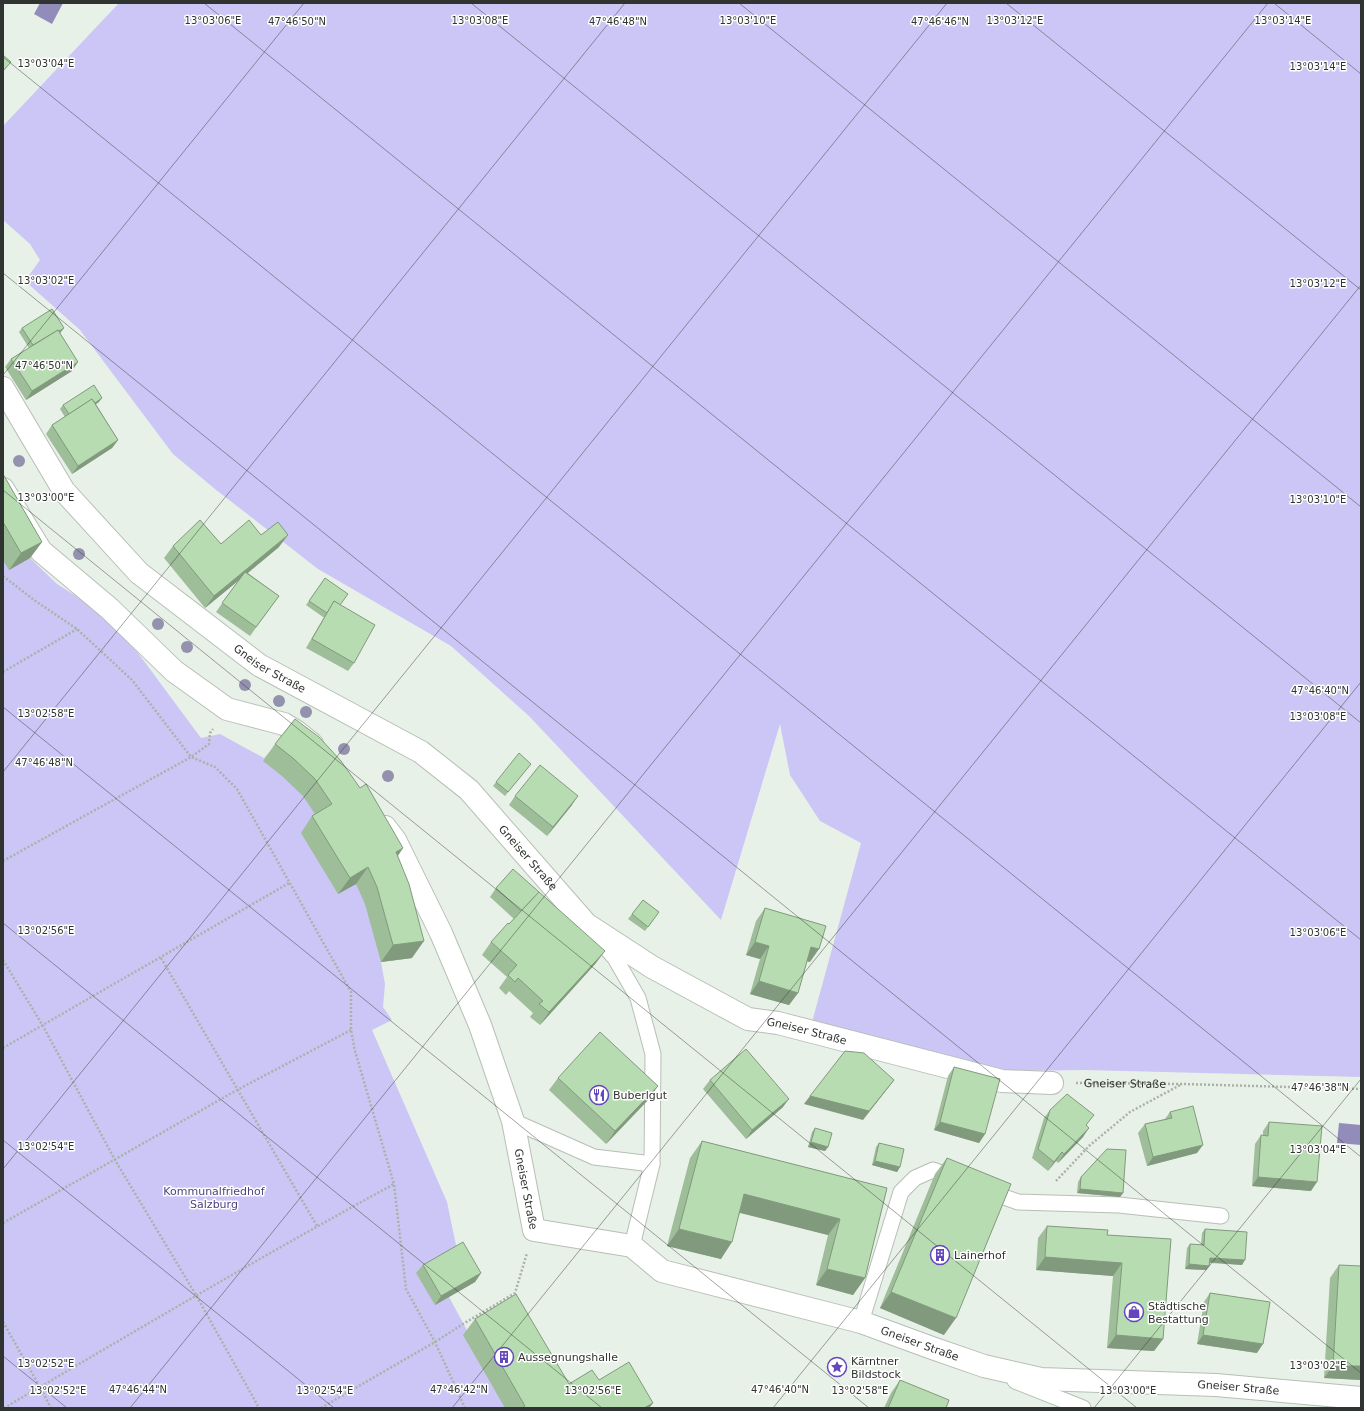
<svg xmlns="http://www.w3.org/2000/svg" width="1364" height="1411" font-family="'DejaVu Sans',sans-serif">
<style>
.green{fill:#cbc6f5}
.water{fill:#928cba}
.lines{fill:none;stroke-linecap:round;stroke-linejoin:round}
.service-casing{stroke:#b7bfb6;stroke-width:17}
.minor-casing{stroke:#b7bfb6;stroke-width:24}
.path{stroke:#aab1a9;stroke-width:2.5;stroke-dasharray:2 2;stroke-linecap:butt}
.service{stroke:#fff;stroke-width:15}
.minor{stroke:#fff;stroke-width:22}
.tree{fill:#9391ae}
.wall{fill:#9ebd99}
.shaded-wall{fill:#819a7d}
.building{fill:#b8dcb2;stroke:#819a7d}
.ticks{fill:none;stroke:#303430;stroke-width:1;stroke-opacity:0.45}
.labels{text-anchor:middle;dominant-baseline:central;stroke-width:3;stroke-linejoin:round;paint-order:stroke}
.street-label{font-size:11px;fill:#303430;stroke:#fff}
.poi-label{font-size:11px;fill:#303430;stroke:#fff;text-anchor:start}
.park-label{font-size:11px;fill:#4d427f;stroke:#fff}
.ticks-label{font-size:10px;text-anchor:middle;fill:#303430;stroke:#fff;stroke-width:3;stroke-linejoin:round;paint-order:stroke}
</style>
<rect width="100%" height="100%" fill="#e8f1e7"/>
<g class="green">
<polygon points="119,3 1361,3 1361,1077 1085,1070 1009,1071 812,1022 861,843 820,821 790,775 780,724 721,920 529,716 451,646 318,569 215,489 173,454 80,330 25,281 40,260 30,244 3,220 3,126"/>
<polygon points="3,511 30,558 57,584 98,610 138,653 201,738 220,734 264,758 284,736 397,901 412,958 381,962 385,984 383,1007 392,1020 372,1030 447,1202 457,1250 475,1282 449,1297 468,1332 557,1400 634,1408 3,1408"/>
</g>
<g class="water">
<polygon points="40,3 63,3 52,24 34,14"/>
<polygon points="1339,1123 1361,1125 1361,1145 1337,1143"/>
</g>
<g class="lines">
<defs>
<g id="service">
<polyline points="598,939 615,958 638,998 653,1054 652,1164 632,1246"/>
<polyline points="513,1121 594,1157 652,1164"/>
<polyline points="987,1191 1018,1202 1119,1205 1221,1216"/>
<polyline points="861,1322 901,1192 915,1178 933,1170 957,1179"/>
<polyline points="1015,1381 1083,1408"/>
</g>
<g id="minor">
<path id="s2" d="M3,388l61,103 75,82 120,92 162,87 48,38 117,134 66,43 70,38 26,14 30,4 224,58 50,2"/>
<polyline points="3,489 41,551 110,609 174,671 227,709 284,724 297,732 312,744"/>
<path id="s3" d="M385,827l10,13 46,93 39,92 33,96 21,109 98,16 30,25 199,51 71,26 52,18 57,13 175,6 145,13"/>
</g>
</defs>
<use href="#service" class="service-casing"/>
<use href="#minor" class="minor-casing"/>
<g class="path">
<polyline points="3,576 34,600 77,629 132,680 191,757 215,767 237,789 351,992 351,1030 355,1051 394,1184 406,1289 435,1342 465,1408"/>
<polyline points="3,672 77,629"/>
<polyline points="3,861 191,757 209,744 210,733 213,729"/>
<polyline points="161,958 317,1226"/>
<polyline points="3,960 43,1026 115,1160 196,1295 259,1408"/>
<polyline points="3,1048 289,883"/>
<path id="s1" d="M1076,1083l106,1 179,5"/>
<polyline points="1056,1181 1089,1146 1130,1112 1182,1084"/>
<polyline points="3,1223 237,1090 351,1030"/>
<path d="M3,1322l37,65c117,-69 235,-138 354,-203"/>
<polyline points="4,1408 40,1387 51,1408"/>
<polyline points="321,1408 435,1342 463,1324 515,1293 527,1253"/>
</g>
<use href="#service" class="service"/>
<use href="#minor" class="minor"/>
</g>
<g class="tree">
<circle cx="19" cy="461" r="6"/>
<circle cx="79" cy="554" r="6"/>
<circle cx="158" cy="624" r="6"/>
<circle cx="187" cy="647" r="6"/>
<circle cx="245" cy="685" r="6"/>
<circle cx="279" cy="701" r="6"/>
<circle cx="306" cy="712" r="6"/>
<circle cx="344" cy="749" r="6"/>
<circle cx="388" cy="776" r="6"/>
</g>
<g class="wall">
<polygon points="22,328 61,332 60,333 72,371 26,400 5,367 11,359 29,348 19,332"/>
<polygon points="99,402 96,404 118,440 112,448 72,474 46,434 52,425 65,417 60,409 63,405"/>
<polygon points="3,474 42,542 30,558 9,570 3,560"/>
<polygon points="261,535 279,547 248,573 279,596 250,636 216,612 238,581 205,608 164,558 173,546 221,544"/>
<polygon points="325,578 340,605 354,663 348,671 306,648 324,617 323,617 306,605"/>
<polygon points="295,719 398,856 412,958 381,962 365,904 356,884 338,894 301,833 312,816 315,814 303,796 282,776 263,761 275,744"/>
<polygon points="531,764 505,796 493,786 496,782"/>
<polygon points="515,796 572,805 547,836 509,805"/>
<polygon points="496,888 596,963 540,1025 530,1017 533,1013 509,991 506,995 499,988 507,977 482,955 491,942 514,919 490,897"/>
<polygon points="643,900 659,912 645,931 628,919"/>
<polygon points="765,908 810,962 807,961 798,993 789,1005 750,994 760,959 746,955 756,921"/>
<polygon points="954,1067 985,1134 979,1143 934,1130 948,1076"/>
<polygon points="558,1078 649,1099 606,1144 549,1090"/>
<polygon points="710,1080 783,1107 746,1139 703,1089"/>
<polygon points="1050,1110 1087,1126 1083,1137 1058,1163 1056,1161 1048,1171 1032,1158 1044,1118"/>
<polygon points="1170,1112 1197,1153 1147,1166 1138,1133 1145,1124 1165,1119"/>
<polygon points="1269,1122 1311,1191 1252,1186 1255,1144 1261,1135 1263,1136 1263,1131"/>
<polygon points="815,1128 828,1147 825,1151 808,1147 812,1132"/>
<polygon points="702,1141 887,1188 865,1278 853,1295 816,1285 828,1235 740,1213 721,1259 667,1246 690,1158"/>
<polygon points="879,1143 900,1167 897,1172 872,1165 876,1147"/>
<polygon points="947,1158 944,1335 880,1308 935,1174"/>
<polygon points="1081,1177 1123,1193 1120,1197 1077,1193 1078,1182"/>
<polygon points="1047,1226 1107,1235 1163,1339 1154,1351 1107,1348 1113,1276 1036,1270 1038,1238"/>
<polygon points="1205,1229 1242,1265 1210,1263 1206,1270 1185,1269 1187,1248 1190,1244 1201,1245 1202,1233"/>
<polygon points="423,1265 481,1273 475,1282 435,1305 416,1273"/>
<polygon points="1339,1265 1361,1380 1324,1378 1330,1278"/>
<polygon points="1210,1293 1257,1353 1197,1344 1204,1302"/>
<polygon points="475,1319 569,1384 599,1380 653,1403 649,1408 505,1408 463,1335"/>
<polygon points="900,1380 946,1408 884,1408 891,1393"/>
</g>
<g class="shaded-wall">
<polygon points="64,328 61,332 31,351 34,347"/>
<polygon points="78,362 72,371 26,400 32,391"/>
<polygon points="102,398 99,402 87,410 90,405"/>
<polygon points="118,440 112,448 72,474 78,466"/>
<polygon points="288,535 279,547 205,608 214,596"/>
<polygon points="42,542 30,558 9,570 21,553"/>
<polygon points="578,796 572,805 547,836 553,827"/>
<polygon points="403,848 392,865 396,852"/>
<polygon points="368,867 356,884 338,894 350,878"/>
<polygon points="424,941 412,958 381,962 393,945"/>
<polygon points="755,942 769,946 760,959 746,955"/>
<polygon points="811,947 819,949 810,962 802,960"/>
<polygon points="605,951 596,963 540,1025 549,1012"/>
<polygon points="759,981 798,993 789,1005 750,994"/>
<polygon points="894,1080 888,1088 863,1120 804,1104 810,1096"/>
<polygon points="658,1086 649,1099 606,1144 615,1131"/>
<polygon points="789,1099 783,1107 746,1139 752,1130"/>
<polygon points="940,1122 985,1134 979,1143 934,1130"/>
<polygon points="1089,1128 1083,1137 1058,1163 1064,1154"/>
<polygon points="811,1142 828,1147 825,1151 808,1147"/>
<polygon points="1203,1145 1197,1153 1147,1166 1153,1157"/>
<polygon points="1062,1152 1056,1161 1048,1171 1054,1162"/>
<polygon points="875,1161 900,1167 897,1172 872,1165"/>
<polygon points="1258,1177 1317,1182 1311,1191 1252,1186"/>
<polygon points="1080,1189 1123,1193 1120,1197 1077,1193"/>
<polygon points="744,1194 840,1219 828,1235 733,1211"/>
<polygon points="679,1229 732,1242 721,1259 667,1246"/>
<polygon points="1045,1257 1122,1263 1113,1276 1036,1270"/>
<polygon points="1210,1258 1245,1260 1242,1265 1207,1262"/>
<polygon points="1189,1264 1209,1266 1206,1270 1185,1269"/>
<polygon points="827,1269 865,1278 853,1295 816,1285"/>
<polygon points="481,1273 475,1282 435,1305 441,1296"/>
<polygon points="891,1292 956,1318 944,1335 880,1308"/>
<polygon points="1116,1335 1163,1339 1154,1351 1107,1348"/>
<polygon points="1203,1335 1263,1344 1257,1353 1197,1344"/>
<polygon points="1333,1366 1361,1366 1361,1380 1324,1378"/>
<polygon points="653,1403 649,1408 644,1408"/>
</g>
<g class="building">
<polygon points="3,55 11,62 3,71"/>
<polygon points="52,309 64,328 59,331 58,330 33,345 22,328"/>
<polygon points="58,330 78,362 32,391 11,359"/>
<polygon points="94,385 102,398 95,403 92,399 69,414 63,405"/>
<polygon points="92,399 118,440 78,466 52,425"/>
<polygon points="3,474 42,542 21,553 3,522"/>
<polygon points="200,520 221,544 249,520 261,535 278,522 288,535 214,596 173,546"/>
<polygon points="245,572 279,596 256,627 222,603"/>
<polygon points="325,578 348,594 340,605 334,601 327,613 309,601"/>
<polygon points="334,601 375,625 354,663 312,639"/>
<polygon points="295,719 319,737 341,761 360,788 366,784 403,848 396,852 409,884 424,941 393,945 377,887 368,867 350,878 312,816 332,804 315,779 294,759 275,744"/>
<polygon points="519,753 531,764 508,792 496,782"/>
<polygon points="540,765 578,796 553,827 515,796"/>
<polygon points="513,869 539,892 521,911 496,888"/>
<polygon points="539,892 605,951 549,1012 539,1004 543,1001 518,978 515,982 508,975 517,965 491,942 508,923 509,924"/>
<polygon points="643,900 659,912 648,927 632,914"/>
<polygon points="765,908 826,926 819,949 811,947 798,993 759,981 769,946 755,942"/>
<polygon points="600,1032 658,1086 615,1131 558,1078"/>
<polygon points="746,1049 789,1099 752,1130 710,1080"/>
<polygon points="845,1051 864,1053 894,1080 869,1111 810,1096"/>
<polygon points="954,1067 1000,1079 985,1134 940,1122"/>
<polygon points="1067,1094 1094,1115 1086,1125 1089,1128 1064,1154 1062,1152 1054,1162 1038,1149 1050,1110"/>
<polygon points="1193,1106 1203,1145 1153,1157 1145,1124 1172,1118 1170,1112"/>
<polygon points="1269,1122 1322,1126 1317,1182 1258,1177 1261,1135 1268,1136"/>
<polygon points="815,1128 832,1133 828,1147 811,1142"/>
<polygon points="702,1141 887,1188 865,1278 827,1269 840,1219 744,1194 732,1242 679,1229"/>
<polygon points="879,1143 904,1149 900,1167 875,1161"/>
<polygon points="1107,1149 1126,1150 1123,1193 1080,1189 1081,1177"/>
<polygon points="947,1158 1011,1184 956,1318 891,1292"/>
<polygon points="1047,1226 1108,1230 1107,1235 1171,1239 1163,1339 1116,1335 1122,1263 1045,1257"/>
<polygon points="1205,1229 1247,1232 1245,1260 1210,1258 1209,1266 1189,1264 1190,1244 1204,1245"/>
<polygon points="463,1242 481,1273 441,1296 423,1265"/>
<polygon points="1339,1265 1361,1266 1361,1366 1333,1366"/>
<polygon points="1210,1293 1270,1302 1263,1344 1203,1335"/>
<polygon points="516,1294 569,1384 592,1370 599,1380 629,1362 653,1403 644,1408 522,1408 525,1406 475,1319"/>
<polygon points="900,1380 949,1400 946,1408 888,1408"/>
</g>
<path class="ticks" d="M204,3l1157,937M471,3l890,720M739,3l622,504M1006,3l355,287M1274,3l87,71M3,57l1358,1100M3,273l1358,1100M3,375l301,-372M3,490l1134,918M3,707l866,701M3,772l622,-769M3,923l599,485M3,1140l331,268M3,1169l944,-1166M3,1356l64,52M130,1408l1138,-1405M452,1408l909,-1123M773,1408l588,-726M1094,1408l267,-329"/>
<defs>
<symbol id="restaurant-ring" viewBox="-11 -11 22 22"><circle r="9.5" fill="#fff" stroke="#6546bf" stroke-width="1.5"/><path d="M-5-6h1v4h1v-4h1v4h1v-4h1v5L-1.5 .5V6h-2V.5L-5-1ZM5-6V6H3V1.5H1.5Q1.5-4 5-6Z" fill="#6546bf"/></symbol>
<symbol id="building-ring" viewBox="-11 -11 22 22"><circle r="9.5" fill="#fff" stroke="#6546bf" stroke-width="1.5"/><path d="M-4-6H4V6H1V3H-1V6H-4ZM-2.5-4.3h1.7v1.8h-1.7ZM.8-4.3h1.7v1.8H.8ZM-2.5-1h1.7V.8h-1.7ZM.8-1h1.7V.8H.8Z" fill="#6546bf"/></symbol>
<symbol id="shop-ring" viewBox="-11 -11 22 22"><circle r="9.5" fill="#fff" stroke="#6546bf" stroke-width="1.5"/><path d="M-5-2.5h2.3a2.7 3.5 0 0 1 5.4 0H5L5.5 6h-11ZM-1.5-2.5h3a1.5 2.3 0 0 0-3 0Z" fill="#6546bf"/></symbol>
<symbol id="sight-ring" viewBox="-11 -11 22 22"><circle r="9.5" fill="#fff" stroke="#6546bf" stroke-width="1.5"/><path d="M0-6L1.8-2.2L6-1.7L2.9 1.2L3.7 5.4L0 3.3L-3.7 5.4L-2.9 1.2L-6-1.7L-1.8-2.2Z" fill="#6546bf"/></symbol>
</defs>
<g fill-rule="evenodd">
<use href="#restaurant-ring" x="588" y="1084" width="22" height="22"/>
<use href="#building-ring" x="929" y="1244" width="22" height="22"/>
<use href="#shop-ring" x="1123" y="1301" width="22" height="22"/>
<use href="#building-ring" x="493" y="1346" width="22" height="22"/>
<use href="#sight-ring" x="826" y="1356" width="22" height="22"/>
</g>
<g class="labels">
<g class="street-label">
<text stroke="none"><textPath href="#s2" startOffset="393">Gneiser Straße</textPath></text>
<text stroke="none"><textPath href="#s2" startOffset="717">Gneiser Straße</textPath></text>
<text stroke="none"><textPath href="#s2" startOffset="1053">Gneiser Straße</textPath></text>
<text stroke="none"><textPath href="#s1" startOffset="49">Gneiser Straße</textPath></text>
<text stroke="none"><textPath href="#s3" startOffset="391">Gneiser Straße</textPath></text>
<text stroke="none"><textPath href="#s3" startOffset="839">Gneiser Straße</textPath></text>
<text stroke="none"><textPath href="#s3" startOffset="1163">Gneiser Straße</textPath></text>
</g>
<g class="poi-label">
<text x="613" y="1095">Buberlgut</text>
<text x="954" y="1255">Lainerhof</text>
<text x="1148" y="1306">Städtische<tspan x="1148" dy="13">Bestattung</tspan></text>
<text x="518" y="1357">Aussegnungshalle</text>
<text x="851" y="1361">Kärntner<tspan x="851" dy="13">Bildstock</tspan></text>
</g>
<g class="park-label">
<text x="214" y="1191">Kommunalfriedhof<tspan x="214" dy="13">Salzburg</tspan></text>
</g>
</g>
<g class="ticks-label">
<text x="213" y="24">13°03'06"E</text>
<text x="480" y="24">13°03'08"E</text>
<text x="748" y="24">13°03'10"E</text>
<text x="1015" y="24">13°03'12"E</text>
<text x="1283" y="24">13°03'14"E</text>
<text x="297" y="25">47°46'50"N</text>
<text x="618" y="25">47°46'48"N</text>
<text x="940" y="25">47°46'46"N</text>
<text x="46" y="67">13°03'04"E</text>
<text x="1318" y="70">13°03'14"E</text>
<text x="46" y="284">13°03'02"E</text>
<text x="1318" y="287">13°03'12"E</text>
<text x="44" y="369">47°46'50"N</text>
<text x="46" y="501">13°03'00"E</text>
<text x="1318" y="503">13°03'10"E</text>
<text x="1320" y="694">47°46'40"N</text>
<text x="46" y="717">13°02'58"E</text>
<text x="1318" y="720">13°03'08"E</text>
<text x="44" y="766">47°46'48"N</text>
<text x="46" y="934">13°02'56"E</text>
<text x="1318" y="936">13°03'06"E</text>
<text x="1320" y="1091">47°46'38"N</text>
<text x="46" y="1150">13°02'54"E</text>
<text x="1318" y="1153">13°03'04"E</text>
<text x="46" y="1367">13°02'52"E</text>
<text x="1318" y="1369">13°03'02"E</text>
<text x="138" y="1393">47°46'44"N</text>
<text x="459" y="1393">47°46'42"N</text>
<text x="780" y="1393">47°46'40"N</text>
<text x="58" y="1394">13°02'52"E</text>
<text x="325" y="1394">13°02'54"E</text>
<text x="593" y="1394">13°02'56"E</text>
<text x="860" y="1394">13°02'58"E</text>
<text x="1128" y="1394">13°03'00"E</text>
</g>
<rect width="1364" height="1411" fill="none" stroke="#303430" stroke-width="8"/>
</svg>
